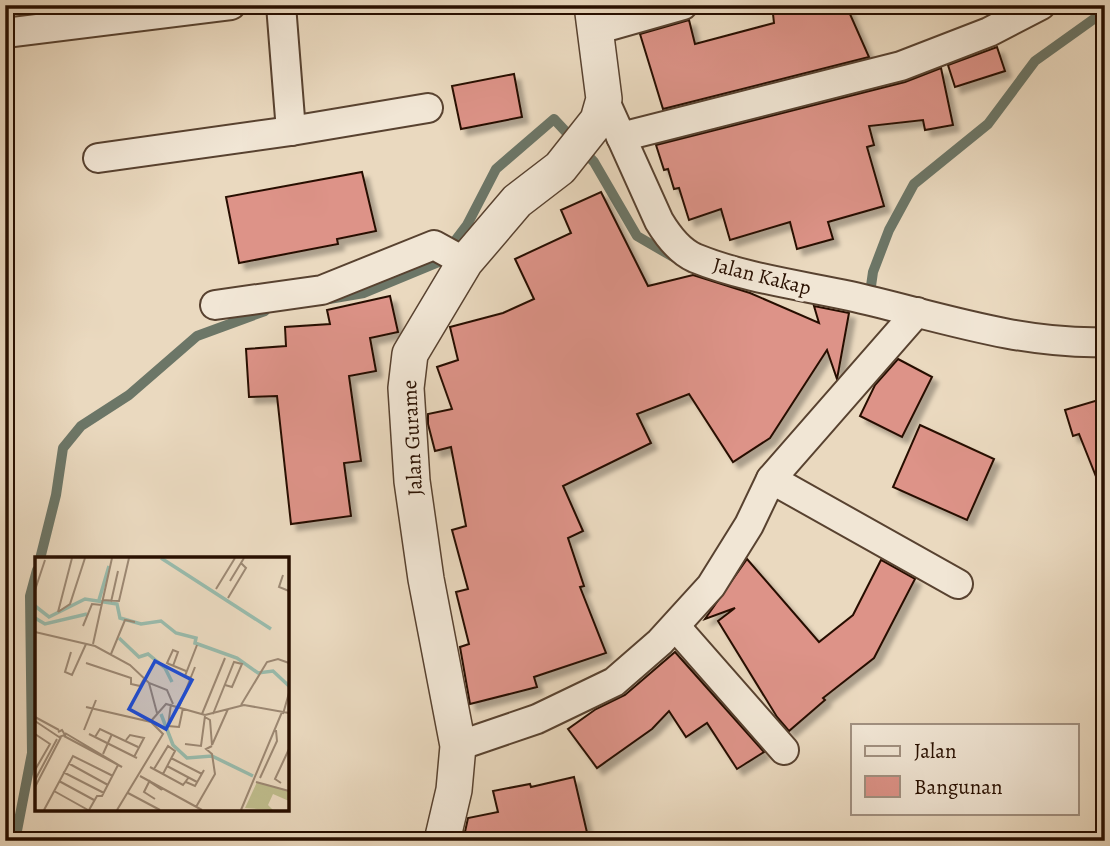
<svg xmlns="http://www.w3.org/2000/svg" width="1110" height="846" font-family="Alegreya,serif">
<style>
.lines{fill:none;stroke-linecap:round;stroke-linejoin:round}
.stream{stroke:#6c7667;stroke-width:10}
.building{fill:#dd9388;stroke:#280f00;stroke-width:2;filter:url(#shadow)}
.minor-casing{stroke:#584230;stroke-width:32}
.tertiary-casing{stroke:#584230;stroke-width:38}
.minor{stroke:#f1e6d5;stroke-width:28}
.tertiary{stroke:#f1e6d5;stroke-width:35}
.labels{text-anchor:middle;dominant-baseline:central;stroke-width:7;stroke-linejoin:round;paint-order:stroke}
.street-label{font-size:21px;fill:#280f00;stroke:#f1e6d5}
.inset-river{fill:none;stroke:#99bbac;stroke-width:3.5}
.inset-road{fill:none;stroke:#9c8873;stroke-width:2}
.view{fill:#1d4ed8;fill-opacity:0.15;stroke:#1d4ed8;stroke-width:3.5}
.inset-edge{fill:none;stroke:#280f00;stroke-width:3.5}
</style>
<defs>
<filter id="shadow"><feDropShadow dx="6" dy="6" stdDeviation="2" flood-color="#0004"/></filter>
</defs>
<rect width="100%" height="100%" fill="#ead9bf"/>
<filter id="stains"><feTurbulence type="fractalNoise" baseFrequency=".00286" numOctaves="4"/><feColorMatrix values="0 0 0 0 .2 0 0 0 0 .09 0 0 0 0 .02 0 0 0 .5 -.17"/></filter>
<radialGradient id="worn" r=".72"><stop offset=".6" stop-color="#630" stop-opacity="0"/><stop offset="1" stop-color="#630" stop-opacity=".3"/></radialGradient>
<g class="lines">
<g class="stream">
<polyline points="329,299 364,293 439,262 467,225 496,169 554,119 594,162 637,236 675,258"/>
<polyline points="869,300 873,272 889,230 914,184 988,124 1035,61 1105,11"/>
<polyline points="40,559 56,495 63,448 81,426 129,395 197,336 265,311"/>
<polyline points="15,841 32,753 30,596 37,570"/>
</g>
</g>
<g class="building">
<polygon points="772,5 846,5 869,57 663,109 640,34 689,20 695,44 774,23"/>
<polygon points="997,47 1005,71 955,87 948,65"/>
<polygon points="941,68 953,125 925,130 923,120 869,126 874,145 867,147 884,206 828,222 833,239 797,249 790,222 730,240 721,209 689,220 679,188 674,189 668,169 664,170 656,145 905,82"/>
<polygon points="514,74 522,117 461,129 452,86"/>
<polygon points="362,172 376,231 337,239 338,244 239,263 226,197"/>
<polygon points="601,192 648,286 693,275 750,293 819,323 814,306 849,313 837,379 827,350 770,438 733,462 689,394 637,414 651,443 563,486 583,531 568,538 584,586 580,587 606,653 534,677 537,687 470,704 460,647 469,644 456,592 468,589 452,530 466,526 451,447 435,451 428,424 428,414 452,409 437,367 458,360 450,327 503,313 534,299 515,259 571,233 561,210"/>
<polygon points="390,296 398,332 370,338 376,371 349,376 361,461 344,463 351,516 291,524 277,396 249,397 246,349 286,346 285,327 330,324 327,310"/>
<polygon points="898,359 932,377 902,437 860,416 875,385"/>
<polygon points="1105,398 1105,494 1103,494 1079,434 1073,436 1065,410"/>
<polygon points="920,425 994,459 967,520 893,487"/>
<polygon points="747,559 819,642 853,615 881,560 915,579 874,658 823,698 825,700 789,731 777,717 718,621 735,608 705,619"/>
<polygon points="675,652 764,752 737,769 707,723 686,737 669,711 652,729 597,768 568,729 596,709 625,695"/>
<polygon points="574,777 589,841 463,841 468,818 498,812 493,791 530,784 531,787"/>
</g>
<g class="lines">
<defs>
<g id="minor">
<polyline points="281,5 291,131"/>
<polyline points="595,30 683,5"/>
<polyline points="5,33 231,5"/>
<path d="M604,99l55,122c9,15 20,30 36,37 49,20 104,27 155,38 84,19 168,49 255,46"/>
<polyline points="621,137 901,66 989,32 1041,5"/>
<polyline points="98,158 291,131 428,108"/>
<polyline points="215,305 322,290 434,245 465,262"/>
<polyline points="771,479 958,584"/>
<polyline points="676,627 784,750"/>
<polyline points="458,746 537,719 614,682 660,642 711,586 749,525 771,479 917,312"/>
</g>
<polyline id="tertiary" points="442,841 454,790 458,746 426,579 412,481 406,388 410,354 465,262 517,201 560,168 598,120 604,99 592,5"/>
</defs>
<use href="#minor" class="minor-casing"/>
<use href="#tertiary" class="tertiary-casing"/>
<use href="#minor" class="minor"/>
<use href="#tertiary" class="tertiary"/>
</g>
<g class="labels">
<g class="street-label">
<text transform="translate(762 276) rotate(14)">Jalan Kakap</text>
<text transform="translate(412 438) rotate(-93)">Jalan Gurame</text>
</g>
</g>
<g transform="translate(35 557)">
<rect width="254" height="254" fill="#ead9bf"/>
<path d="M222,225l32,9v10l-16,-7 -5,11 5,5 -28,-2z" fill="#bfbd8d"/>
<path class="inset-river" d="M126,1l110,71M64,43l10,-34M0,49l14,11 36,-18 32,5 3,14 21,6 20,-3 15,12 20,5 -1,5 42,15 21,15 15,-2 16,15M0,61l10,6 42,-10M84,81l20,19 9,-3 17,14 7,14M126,157l12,31 14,13 25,-2 41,20"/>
<path class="inset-road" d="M248,18l-4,12 10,4M195,24l14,-23M181,32l19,-31M0,33l10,-30M193,41l18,-30 -5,-5M67,43l17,1 10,-43M76,45l7,-31M23,55l12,-8 15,-46M23,55l14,-54M48,69l9,-22 10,1M0,75l60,14 35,19 19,18 18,7 6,14M58,87l19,-86M36,95l-6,20 7,3 14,-31M76,97l14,-34 10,2M51,106l45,15v6l9,2 4,-7M138,109l5,-14 -5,-2 -6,13 2,1 17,7M156,121l-6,-2 12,-31M114,126l8,30M136,147l-3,22 11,1 4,-19M206,148l26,-43 11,-3 11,4M51,150l65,15 12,12 -46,76M144,150l16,-40M167,157l23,-56M178,157l21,-52 8,2 -10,23 -7,-2M248,157l6,-21M170,158l39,-10 45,8M0,160l24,13M170,160l5,3 2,25M0,164l24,16 6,-2 -3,-5 -4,2M116,164l15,-17 39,11M49,173l12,-30M0,177l15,10 -15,26M54,177l48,24M29,179l58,31 -57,-34M60,180l5,-8 38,18M91,183l4,-5 14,3 -10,19M150,187l16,2 4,-30M177,188l16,-36M68,197l9,-20M136,201l31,16M33,206l40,22M132,209l30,16M115,210l33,18 6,-8M119,212l14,-23 7,5 -12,23M28,215l41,21M105,219l62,34M109,221l18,12M225,221l17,-37 -1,-11M0,223l22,-41M115,223l-6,12 11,7M24,224l35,19M151,225l9,4 9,-16M221,225l33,9M246,226l-6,-4 14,-30M0,230l26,-50M19,234l34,19M93,236l32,17M161,250l19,-33 -3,-20 -6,-5 6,-3M9,253l29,-54 40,20M54,253l8,-14h5l16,-31M206,253l41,-98"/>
<path class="view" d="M120,104l37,19 -26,49 -37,-20z"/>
<rect width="254" height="254" class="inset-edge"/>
</g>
<rect width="1110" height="846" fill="none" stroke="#ead9bf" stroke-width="28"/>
<rect x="7" y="7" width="1096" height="832" fill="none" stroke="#280f00" stroke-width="3.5"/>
<rect x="14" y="14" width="1082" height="818" fill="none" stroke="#280f00" stroke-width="2"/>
<rect x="851" y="724" width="228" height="91" fill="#f1e6d5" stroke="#a19080" stroke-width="2"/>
<rect x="865" y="746" width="35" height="10" fill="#f1e6d5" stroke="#a19080" stroke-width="2"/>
<text x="914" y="758" font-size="21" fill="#280f00">Jalan</text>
<rect x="865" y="776" width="35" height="21" fill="#dd9388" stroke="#a19080" stroke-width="2"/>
<text x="914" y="794" font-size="21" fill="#280f00">Bangunan</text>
<rect width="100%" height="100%" filter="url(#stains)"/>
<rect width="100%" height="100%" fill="url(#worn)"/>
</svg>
